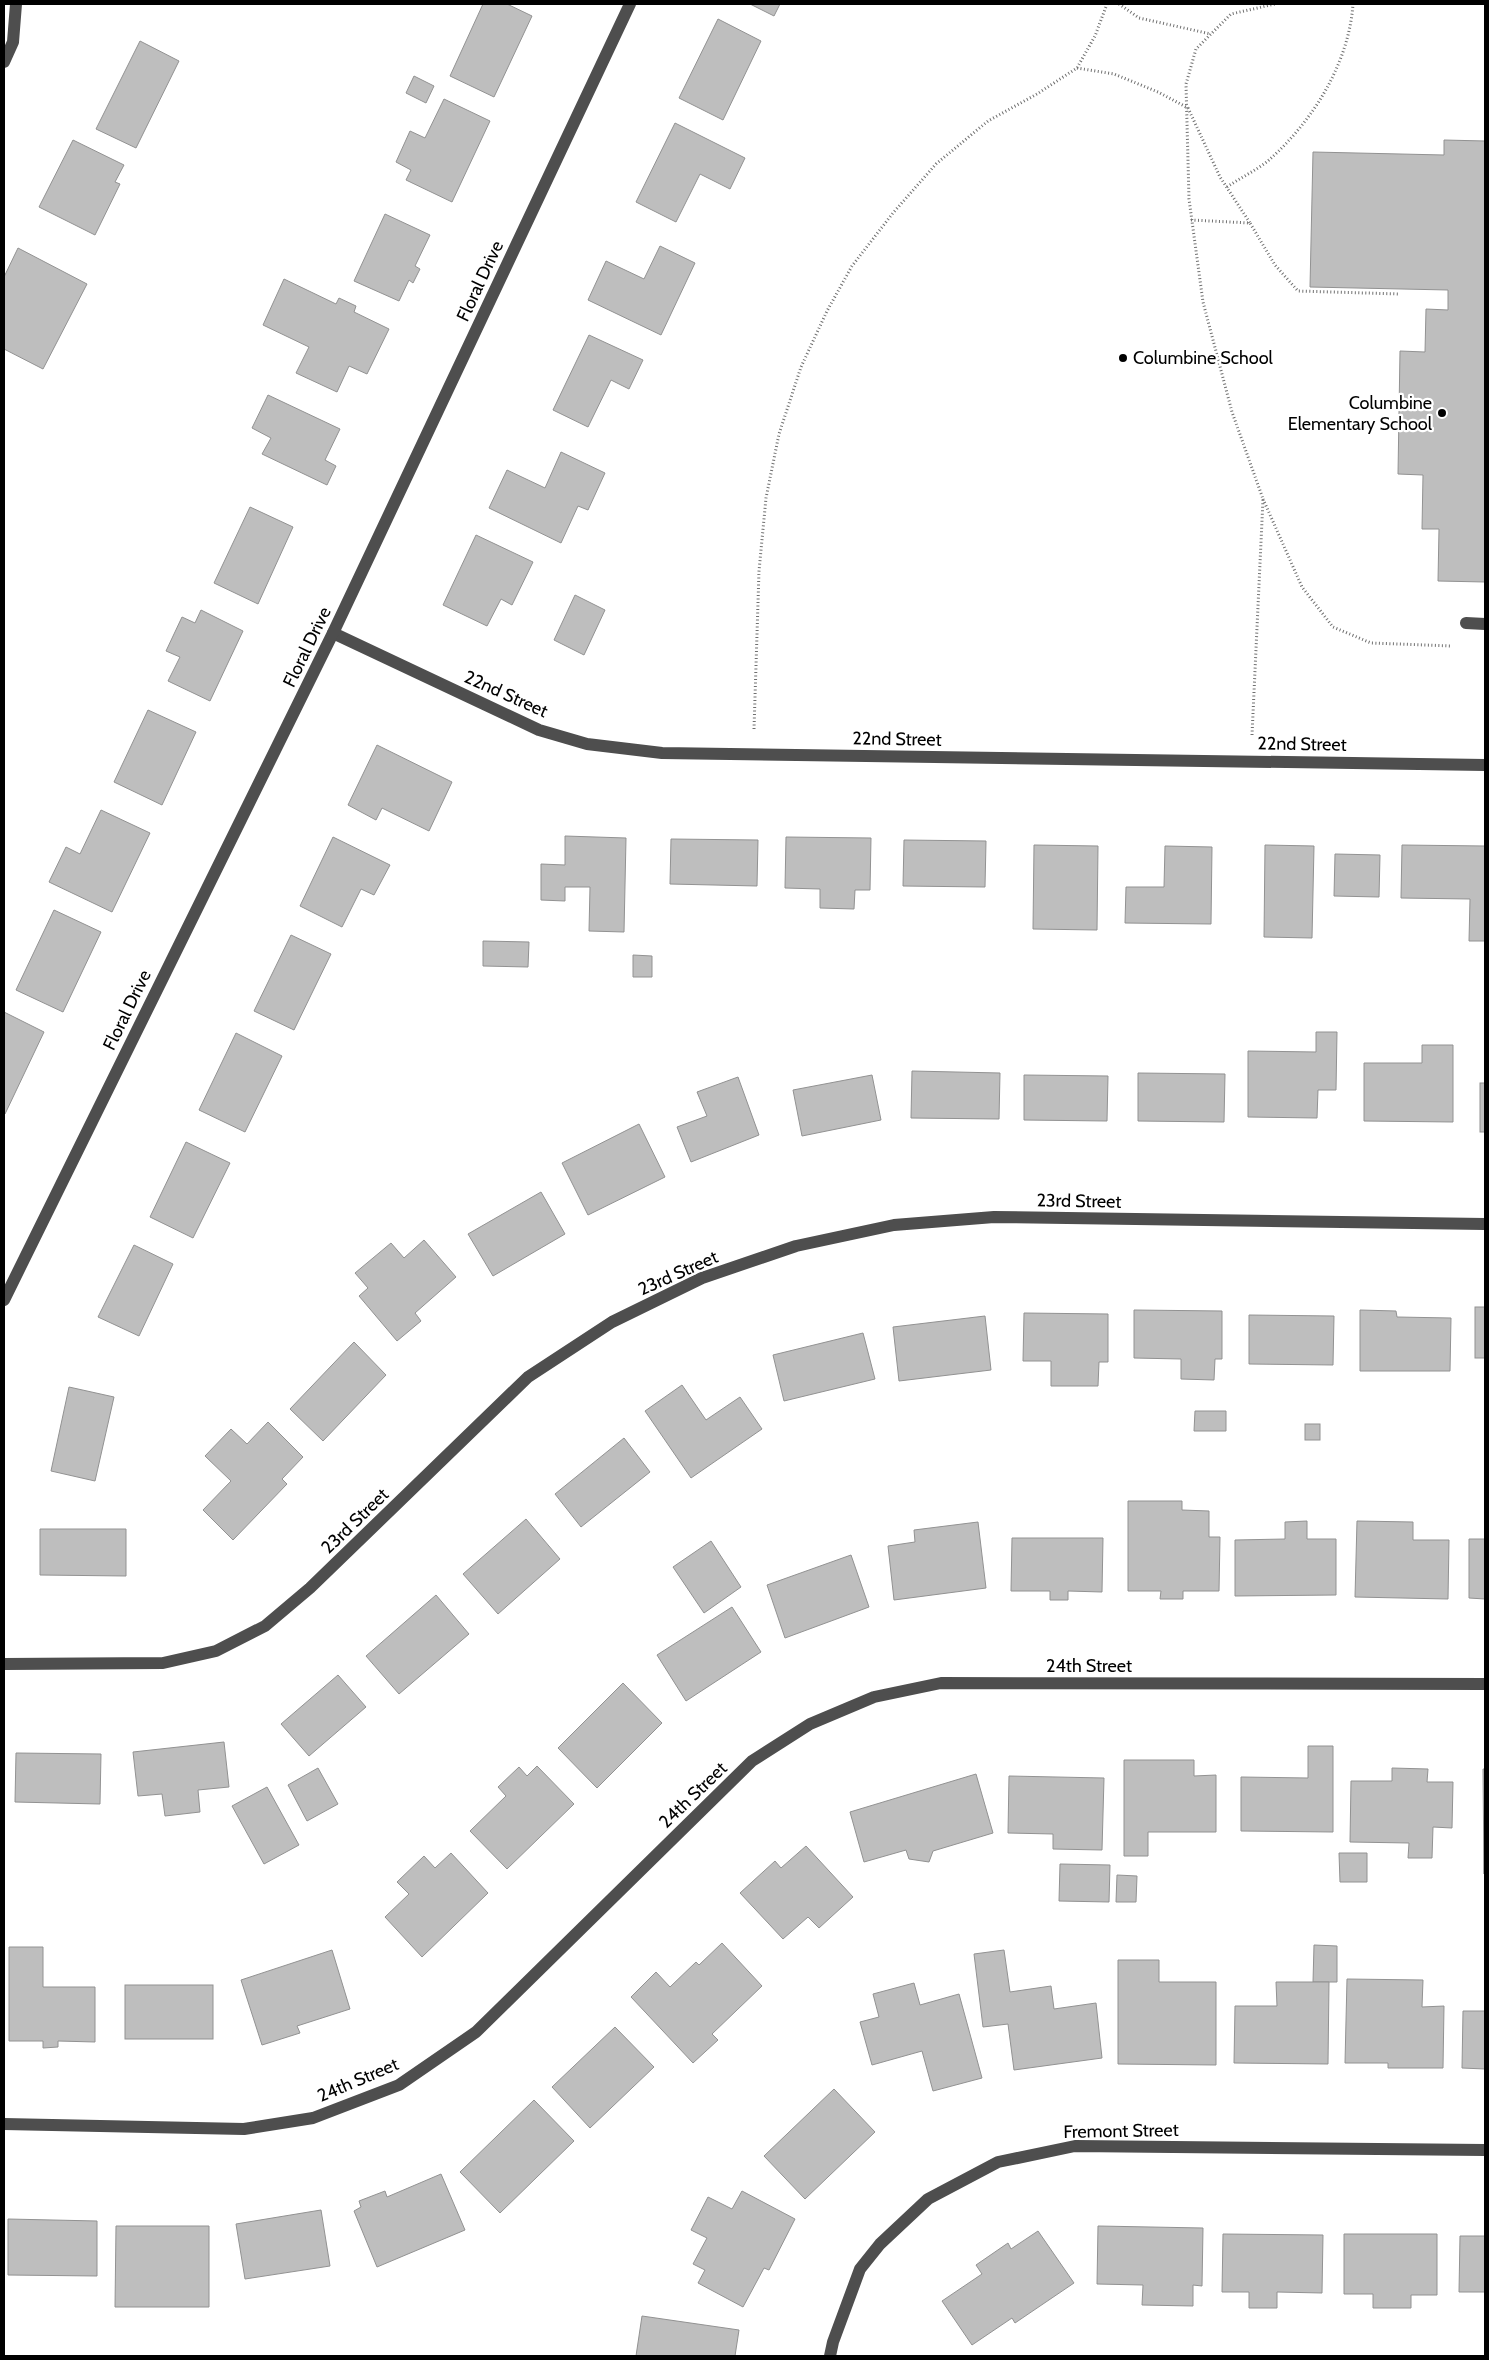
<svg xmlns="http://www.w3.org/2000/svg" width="1489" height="2360" font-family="Cabin,sans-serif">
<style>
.building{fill:#bebebe;stroke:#929292}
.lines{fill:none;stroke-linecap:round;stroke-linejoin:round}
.path{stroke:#707070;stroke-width:3;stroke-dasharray:1 2.5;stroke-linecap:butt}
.minor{stroke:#4e4e4e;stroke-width:12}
.poi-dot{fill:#000;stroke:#fff;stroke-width:2}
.labels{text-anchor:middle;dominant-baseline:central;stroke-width:4.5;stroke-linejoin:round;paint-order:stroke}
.street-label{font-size:18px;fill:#000;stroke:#fff}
.poi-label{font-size:18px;fill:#000;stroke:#fff;text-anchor:start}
</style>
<rect width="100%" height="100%" fill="#fff"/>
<g class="building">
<polygon points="483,4 507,4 532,16 494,97 450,76"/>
<polygon points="750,4 780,4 774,16"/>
<polygon points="718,19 761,41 723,120 679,98"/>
<polygon points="140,41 179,61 136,148 96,129"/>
<polygon points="414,76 434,86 426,103 406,93"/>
<polygon points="444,99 490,121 452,202 406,180 411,170 396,162 410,131 425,138"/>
<polygon points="675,123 745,158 730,189 700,174 676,222 636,202"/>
<polygon points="73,140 124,165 115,182 120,184 95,235 39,207"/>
<polygon points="1444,140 1485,141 1485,582 1438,581 1439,529 1422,529 1423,475 1398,474 1400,351 1425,352 1426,309 1448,310 1448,290 1310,287 1313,152 1444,155"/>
<polygon points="385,214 430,235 415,266 420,269 413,283 409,280 399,301 354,281"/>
<polygon points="660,246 695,263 661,335 588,300 606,261 644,279"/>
<polygon points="18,248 87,284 43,369 4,349 4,277"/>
<polygon points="284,279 336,304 339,298 356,306 354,312 389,329 367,374 349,366 337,392 296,373 309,347 263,325"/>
<polygon points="589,335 643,360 629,389 611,380 588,427 553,410"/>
<polygon points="268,395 340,429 325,460 336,466 327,485 262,454 271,438 252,428"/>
<polygon points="561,452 605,473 588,510 578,506 561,543 489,508 507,470 545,488"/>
<polygon points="250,507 293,527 258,604 214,583"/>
<polygon points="476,535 533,562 512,605 501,599 487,626 443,605"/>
<polygon points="575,595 605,610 584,655 554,640"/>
<polygon points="201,610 243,631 210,701 168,681 180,657 166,651 182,617 195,623"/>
<polygon points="148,710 196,732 162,805 114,782"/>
<polygon points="377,745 452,782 429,831 382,808 376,820 348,805"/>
<polygon points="101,810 150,833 112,912 49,882 66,847 80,854"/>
<polygon points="565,836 626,838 624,932 589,931 590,887 565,887 565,901 541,900 541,864 565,865"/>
<polygon points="333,837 390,865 374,895 361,889 342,927 300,906"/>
<polygon points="786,837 871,838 870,890 855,890 854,909 820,908 820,889 785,888"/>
<polygon points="671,839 758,840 757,886 670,884"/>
<polygon points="904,840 986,841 985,887 903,886"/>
<polygon points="1034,845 1098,846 1097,930 1033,929"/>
<polygon points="1265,845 1314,846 1312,938 1264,937"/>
<polygon points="1402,845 1485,846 1485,941 1469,941 1470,899 1401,898"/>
<polygon points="1165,846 1212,847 1211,924 1125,923 1126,887 1164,887"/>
<polygon points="1335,854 1380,855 1379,897 1334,896"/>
<polygon points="54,910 101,932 63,1012 16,990"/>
<polygon points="291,935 331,954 294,1030 254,1011"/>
<polygon points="483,941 529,942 528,967 483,966"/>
<polygon points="633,955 652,956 652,977 633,977"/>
<polygon points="4,1012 44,1032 5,1114 4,1113"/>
<polygon points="1316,1032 1337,1032 1336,1090 1318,1090 1317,1118 1248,1117 1248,1051 1316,1052"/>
<polygon points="236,1033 282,1056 245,1132 199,1110"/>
<polygon points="1422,1045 1453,1045 1453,1122 1364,1121 1364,1063 1422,1063"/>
<polygon points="912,1071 1000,1073 999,1119 911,1118"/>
<polygon points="1138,1073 1225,1074 1224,1122 1138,1121"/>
<polygon points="872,1075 881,1120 802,1136 793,1090"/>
<polygon points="1024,1075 1108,1076 1107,1121 1024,1120"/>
<polygon points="738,1077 759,1135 691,1162 677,1127 707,1116 697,1092"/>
<rect x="1480" y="1083" width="5" height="49"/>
<polygon points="639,1124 665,1177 588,1215 562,1163"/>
<polygon points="186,1142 230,1163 193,1238 150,1217"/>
<polygon points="541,1192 565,1234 493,1276 468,1234"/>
<polygon points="424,1240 456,1277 415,1313 421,1321 397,1341 359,1296 368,1288 355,1273 391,1243 404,1258"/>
<polygon points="134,1245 173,1264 139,1336 98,1317"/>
<rect x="1475" y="1307" width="10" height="51"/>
<polygon points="1134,1310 1222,1311 1222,1359 1215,1359 1214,1380 1181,1379 1181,1359 1134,1358"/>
<polygon points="1360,1310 1396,1311 1397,1317 1451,1318 1450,1371 1360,1371"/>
<polygon points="1024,1313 1108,1314 1108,1362 1099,1362 1098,1386 1051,1386 1051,1361 1023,1361"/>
<polygon points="1249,1315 1334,1316 1333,1365 1249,1364"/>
<polygon points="985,1316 991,1370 899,1381 893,1327"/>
<polygon points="863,1333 875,1379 784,1401 773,1355"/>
<polygon points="354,1342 386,1375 323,1441 290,1409"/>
<polygon points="682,1385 706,1420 740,1397 762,1429 691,1478 645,1411"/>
<polygon points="69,1387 114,1397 95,1481 51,1471"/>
<polygon points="1195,1411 1226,1411 1226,1431 1194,1431"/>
<polygon points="268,1422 303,1457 282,1479 287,1484 233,1540 203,1510 231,1481 205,1456 231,1429 247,1444"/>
<rect x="1305" y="1424" width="15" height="16"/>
<polygon points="624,1438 650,1472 581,1527 555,1494"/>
<polygon points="1128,1501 1182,1501 1182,1510 1209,1511 1209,1537 1220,1537 1219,1591 1183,1591 1183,1599 1160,1599 1161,1591 1128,1591"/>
<polygon points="526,1519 560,1559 498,1614 463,1574"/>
<polygon points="1307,1521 1307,1539 1336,1539 1336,1595 1235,1596 1235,1540 1285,1539 1285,1522"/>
<polygon points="1357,1521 1413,1522 1413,1540 1449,1540 1448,1599 1355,1597"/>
<polygon points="978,1522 986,1588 894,1600 888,1546 915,1542 914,1530"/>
<polygon points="40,1529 126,1529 126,1576 40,1575"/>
<polygon points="1012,1538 1103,1538 1102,1592 1068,1591 1068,1600 1050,1600 1050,1591 1011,1591"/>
<polygon points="1469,1539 1485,1539 1485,1599 1469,1598"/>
<polygon points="711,1541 741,1587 704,1613 673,1567"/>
<polygon points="851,1555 869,1607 785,1638 767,1585"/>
<polygon points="436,1595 469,1634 399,1694 366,1656"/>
<polygon points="732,1607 761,1652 686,1701 657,1655"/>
<polygon points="338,1675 366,1707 309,1756 281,1724"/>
<polygon points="623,1683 662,1723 597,1788 558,1748"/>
<polygon points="224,1742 229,1787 198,1790 200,1812 165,1816 162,1794 138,1796 133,1752"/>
<polygon points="1308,1746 1333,1746 1333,1832 1241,1831 1241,1777 1308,1778"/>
<polygon points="16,1753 101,1754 100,1804 15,1802"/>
<polygon points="1124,1760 1194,1760 1194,1776 1216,1775 1216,1832 1148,1832 1148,1856 1124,1856"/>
<polygon points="537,1766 574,1804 507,1869 470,1831 506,1796 498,1787 519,1767 527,1776"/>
<polygon points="318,1768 338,1804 307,1821 288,1785"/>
<polygon points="1392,1768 1428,1769 1427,1782 1453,1782 1452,1828 1433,1827 1432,1858 1408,1858 1409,1843 1350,1842 1351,1781 1392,1781"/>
<polygon points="1483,1769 1485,1769 1484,1874"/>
<polygon points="976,1774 993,1833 933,1851 929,1862 909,1859 906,1850 864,1862 850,1812"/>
<polygon points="1009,1776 1104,1778 1102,1850 1053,1849 1053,1834 1008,1833"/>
<polygon points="267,1787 299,1845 264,1864 232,1806"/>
<polygon points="806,1846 853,1897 819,1928 808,1917 783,1939 740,1893 775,1861 781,1868"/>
<polygon points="451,1853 488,1893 422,1957 385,1917 409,1894 397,1882 424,1856 435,1868"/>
<polygon points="1339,1853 1367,1853 1367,1882 1340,1882"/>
<polygon points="1060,1864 1110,1865 1109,1902 1059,1901"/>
<polygon points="1117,1875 1137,1876 1136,1902 1116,1902"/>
<polygon points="722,1943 762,1986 712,2034 718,2040 693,2063 631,1997 656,1972 670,1987 696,1962 699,1965"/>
<polygon points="1314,1945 1337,1946 1337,1982 1313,1982"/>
<polygon points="9,1947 43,1947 43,1987 95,1987 95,2042 58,2041 58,2047 43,2048 43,2041 9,2041"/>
<polygon points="332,1950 350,2009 297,2026 300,2033 262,2045 241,1980"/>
<polygon points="1004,1950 1010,1992 1051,1986 1054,2009 1096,2003 1102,2058 1014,2070 1008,2024 983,2027 974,1954"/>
<polygon points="1118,1960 1159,1960 1159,1982 1216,1982 1216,2065 1118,2064"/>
<polygon points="1347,1979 1423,1980 1422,2007 1444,2006 1443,2068 1388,2068 1388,2063 1345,2063"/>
<polygon points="1276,1982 1329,1982 1328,2064 1234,2063 1235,2006 1277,2006"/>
<polygon points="914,1983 920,2005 959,1994 982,2078 933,2091 922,2051 872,2065 860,2022 879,2017 873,1994"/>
<rect x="125" y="1985" width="88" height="54"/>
<polygon points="1463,2011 1485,2011 1485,2069 1462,2068"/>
<polygon points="615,2027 654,2067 590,2128 552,2087"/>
<polygon points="834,2089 875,2132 805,2199 764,2156"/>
<polygon points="534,2100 574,2141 500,2213 460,2172"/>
<polygon points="441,2174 465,2230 377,2267 354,2211 361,2207 359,2201 385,2191 387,2197"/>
<polygon points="742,2191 795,2219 769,2270 764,2268 743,2307 698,2283 705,2270 693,2264 707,2238 691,2230 708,2197 732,2209"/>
<polygon points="321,2210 330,2266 245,2279 236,2224"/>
<polygon points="8,2219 97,2221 97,2276 8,2275"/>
<polygon points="116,2226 209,2226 209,2307 115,2307"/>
<polygon points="1098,2226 1203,2228 1202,2286 1193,2285 1193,2306 1142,2305 1143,2285 1097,2284"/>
<polygon points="1038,2231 1074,2283 1015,2323 1012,2318 972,2345 942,2301 982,2274 976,2265 1008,2243 1011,2249"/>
<polygon points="1223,2234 1323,2235 1322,2293 1277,2292 1277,2308 1249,2308 1249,2292 1222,2292"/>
<polygon points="1344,2234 1437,2234 1437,2295 1411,2295 1411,2308 1373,2308 1373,2294 1344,2294"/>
<polygon points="1460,2236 1485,2236 1485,2292 1459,2292"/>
<polygon points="642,2316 739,2330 735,2356 636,2356"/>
</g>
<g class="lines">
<g class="path">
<polyline points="1119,4 1139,18 1211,34"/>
<polyline points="1077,68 1114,74 1158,92 1188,108 1220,177 1250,223"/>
<path d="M1227,187c13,-9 30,-17 42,-27 44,-39 80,-97 84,-156"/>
<polyline points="1191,220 1250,223 1275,265 1298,291 1400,294"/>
<polyline points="1263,499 1302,587 1333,627 1371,643 1452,646"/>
<polyline points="754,729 759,571 766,498 779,434 801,367 827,311 852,266 893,213 936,164 988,121 1037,94 1077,68 1095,36 1107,4"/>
<polyline points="1252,735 1263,499 1232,412 1203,302 1189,199 1186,84 1196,49 1231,14 1275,4"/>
</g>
<g class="minor">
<polyline points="4,62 13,42 16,4"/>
<polyline points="1466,623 1485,624"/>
<polyline points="333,633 539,730 587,744 662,753 1485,765"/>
<polyline points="4,1300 333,633 630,4"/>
<polyline points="4,1664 163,1663 216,1651 265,1626 310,1588 528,1377 612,1322 702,1278 796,1246 894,1225 994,1217 1485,1224"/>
<polyline points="4,2124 244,2129 313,2118 399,2085 476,2032 752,1761 810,1724 874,1697 941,1683 1485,1684"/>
<polyline points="830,2356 833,2342 860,2269 880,2244 928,2199 998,2162 1075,2146 1485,2150"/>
</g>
</g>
<g class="poi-dot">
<circle cx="1123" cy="358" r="5"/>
<circle cx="1442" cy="413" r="5"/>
</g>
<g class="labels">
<g class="street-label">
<text transform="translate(480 281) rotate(-65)">Floral Drive</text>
<text transform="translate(307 647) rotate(-64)">Floral Drive</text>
<text transform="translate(506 694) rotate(24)">22nd Street</text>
<text transform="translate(897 739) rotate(1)">22nd Street</text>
<text transform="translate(1302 744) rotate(1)">22nd Street</text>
<text transform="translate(127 1010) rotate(-64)">Floral Drive</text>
<text transform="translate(1079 1201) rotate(1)">23rd Street</text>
<text transform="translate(678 1273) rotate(-24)">23rd Street</text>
<text transform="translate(355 1521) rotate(-44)">23rd Street</text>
<text x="1089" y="1666">24th Street</text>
<text transform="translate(693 1795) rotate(-44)">24th Street</text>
<text transform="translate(358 2080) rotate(-23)">24th Street</text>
<text transform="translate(1121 2131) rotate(-1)">Fremont Street</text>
</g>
<g class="poi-label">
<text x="1133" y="358">Columbine School</text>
<text x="1432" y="403" text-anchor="end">Columbine<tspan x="1432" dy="21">Elementary School</tspan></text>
</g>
</g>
<rect width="1489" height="2360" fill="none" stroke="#000000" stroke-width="10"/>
</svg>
